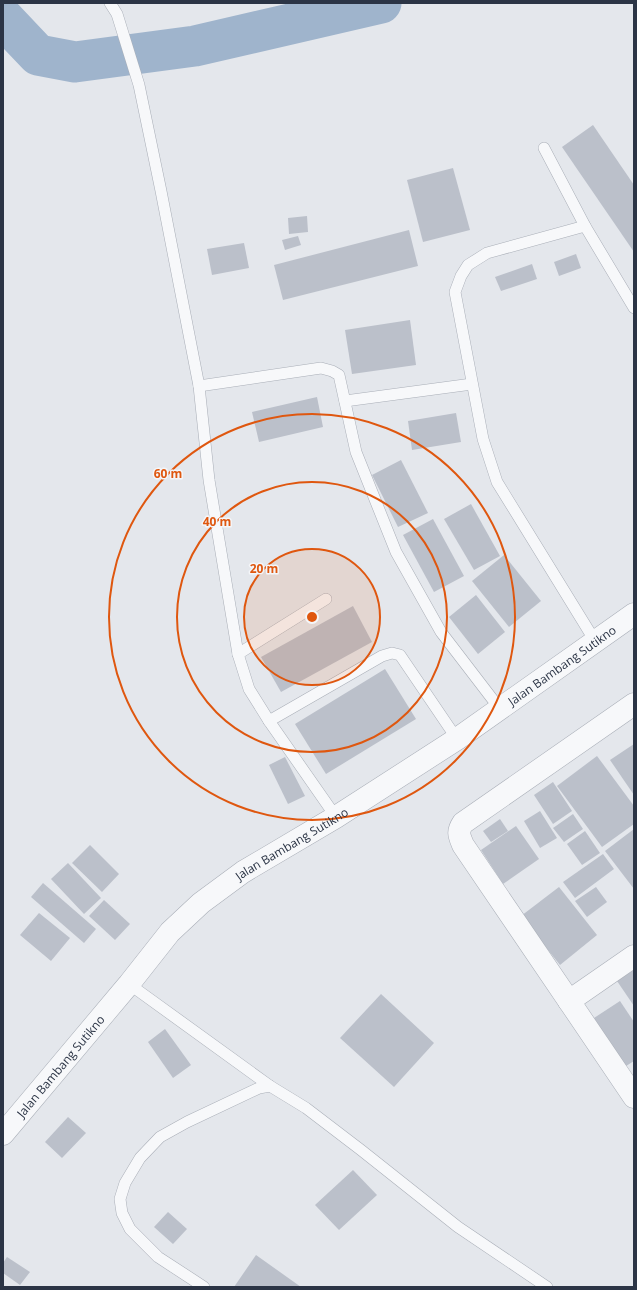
<svg xmlns="http://www.w3.org/2000/svg" width="637" height="1290" font-family="'Open Sans',sans-serif">
<style>
.lines{fill:none;stroke-linecap:round;stroke-linejoin:round}
.river{stroke:#9fb4cc;stroke-width:41}
.building{fill:#bbc0ca}
.service-casing{stroke:#a9aeb7;stroke-width:12}
.minor-casing{stroke:#a9aeb7;stroke-width:23}
.tertiary-casing{stroke:#a9aeb7;stroke-width:23}
.service{stroke:#f7f8fa;stroke-width:11}
.minor{stroke:#f7f8fa;stroke-width:22}
.tertiary{stroke:#f7f8fa;stroke-width:22}
.ring{fill:none;stroke:#df570f;stroke-width:2}
.labels{text-anchor:middle;dominant-baseline:central;stroke-width:3;stroke-linejoin:round;paint-order:stroke}
.street-label{font-size:12px;fill:#2b3445;stroke:#f4f6f9}
.centre{fill:#df570f;stroke:#f4f6f9;stroke-width:2}
.ring-label{font-size:12px;text-anchor:middle;font-weight:bold;fill:#df570f;stroke:#f4f6f9;stroke-width:3;stroke-linejoin:round;paint-order:stroke}
</style>
<rect width="100%" height="100%" fill="#e4e7ec"/>
<g class="lines">
<polyline class="river" points="3,18 38,55 75,62 195,46 381,3"/>
</g>
<g class="building">
<polygon points="593,125 634,185 634,252 562,147"/>
<polygon points="453,168 470,230 423,242 407,180"/>
<polygon points="307,216 308,232 289,234 288,218"/>
<polygon points="409,230 418,266 283,300 274,265"/>
<polygon points="298,236 301,245 285,250 282,240"/>
<polygon points="244,243 249,268 212,275 207,249"/>
<polygon points="576,254 581,268 559,276 554,262"/>
<polygon points="532,264 537,279 501,291 495,277"/>
<polygon points="410,320 416,365 352,374 345,330"/>
<polygon points="317,397 323,427 259,442 252,412"/>
<polygon points="456,413 461,442 412,450 408,421"/>
<polygon points="401,460 428,513 398,527 372,475"/>
<polygon points="471,504 500,556 474,570 444,519"/>
<polygon points="433,519 464,576 434,592 403,535"/>
<polygon points="504,555 541,601 509,627 472,581"/>
<polygon points="476,595 505,632 478,654 449,617"/>
<polygon points="353,606 372,642 281,692 261,657"/>
<polygon points="385,669 416,719 326,774 295,724"/>
<polygon points="634,744 634,795 610,760"/>
<polygon points="597,756 634,806 634,824 602,847 557,786"/>
<polygon points="285,757 305,796 288,804 269,765"/>
<polygon points="553,782 572,811 553,824 534,795"/>
<polygon points="540,811 557,838 540,848 524,821"/>
<polygon points="573,814 583,829 564,842 553,828"/>
<polygon points="500,819 508,831 491,842 483,831"/>
<polygon points="516,826 539,859 503,884 481,850"/>
<polygon points="634,829 634,889 605,851"/>
<polygon points="585,831 600,853 582,865 567,844"/>
<polygon points="90,845 119,874 102,892 72,863"/>
<polygon points="603,854 614,869 575,898 563,882"/>
<polygon points="68,863 101,898 84,914 51,879"/>
<polygon points="43,883 96,929 84,943 31,897"/>
<polygon points="559,887 597,935 560,965 521,916"/>
<polygon points="596,887 607,902 587,917 575,901"/>
<polygon points="104,900 130,924 115,940 89,916"/>
<polygon points="39,913 70,938 51,961 20,935"/>
<polygon points="634,970 634,1006 617,981"/>
<polygon points="381,994 434,1043 394,1087 340,1038"/>
<polygon points="620,1001 634,1022 634,1061 626,1066 594,1018"/>
<polygon points="165,1029 191,1065 173,1078 148,1042"/>
<polygon points="68,1117 86,1133 62,1158 45,1142"/>
<polygon points="353,1170 377,1195 339,1230 315,1205"/>
<polygon points="168,1212 187,1229 173,1244 154,1227"/>
<polygon points="256,1255 301,1287 234,1287"/>
<polygon points="7,1257 30,1272 20,1285 3,1273 3,1263"/>
</g>
<g class="lines">
<defs>
<g id="service">
<polyline points="110,3 117,14 139,85 161,191 199,386 209,480 238,654 249,689 269,721 336,817"/>
<polyline points="544,148 585,226 634,308"/>
<polyline points="585,226 487,253 468,265 461,276 455,292 483,439 497,482 595,641"/>
<polyline points="199,386 321,368 332,371 339,375 356,452 396,552 441,632 500,709"/>
<polyline points="345,401 472,384"/>
<polyline points="238,654 326,599"/>
<polyline points="269,721 382,656 392,653 400,655 457,739"/>
<polyline points="129,984 270,1086 306,1108 361,1150 458,1227 547,1287"/>
<polyline points="204,1287 158,1257 130,1229 122,1213 120,1199 125,1183 140,1158 160,1137 187,1122 259,1088 270,1086"/>
</g>
<g id="minor">
<path d="M634,704l-171,119c-6,9 -4,12 0,22l106,156 65,-45"/>
<polyline points="569,1001 634,1097"/>
</g>
<g id="tertiary">
<path id="s1" d="M3,1134l126,-150 41,-52 31,-29 42,-31 93,-55 121,-78 177,-125"/>
</g>
</defs>
<use href="#service" class="service-casing"/>
<use href="#minor" class="minor-casing"/>
<use href="#tertiary" class="tertiary-casing"/>
<use href="#service" class="service"/>
<use href="#minor" class="minor"/>
<use href="#tertiary" class="tertiary"/>
</g>
<circle cx="312" cy="617" r="68" fill="#df570f" fill-opacity=".12"/>
<g class="ring">
<circle cx="312" cy="617" r="68"/>
<circle cx="312" cy="617" r="135"/>
<circle cx="312" cy="617" r="203"/>
</g>
<g class="labels">
<g class="street-label">
<text stroke="none"><textPath href="#s1" startOffset="737">Jalan Bambang Sutikno</textPath></text>
<text stroke="none"><textPath href="#s1" startOffset="413">Jalan Bambang Sutikno</textPath></text>
<text stroke="none"><textPath href="#s1" startOffset="89">Jalan Bambang Sutikno</textPath></text>
</g>
</g>
<circle cx="312" cy="617" r="6" class="centre"/>
<g class="ring-label">
<text x="168" y="478">60 m</text>
<text x="217" y="526">40 m</text>
<text x="264" y="573">20 m</text>
</g>
<rect width="637" height="1290" fill="none" stroke="#2b3445" stroke-width="8"/>
</svg>
